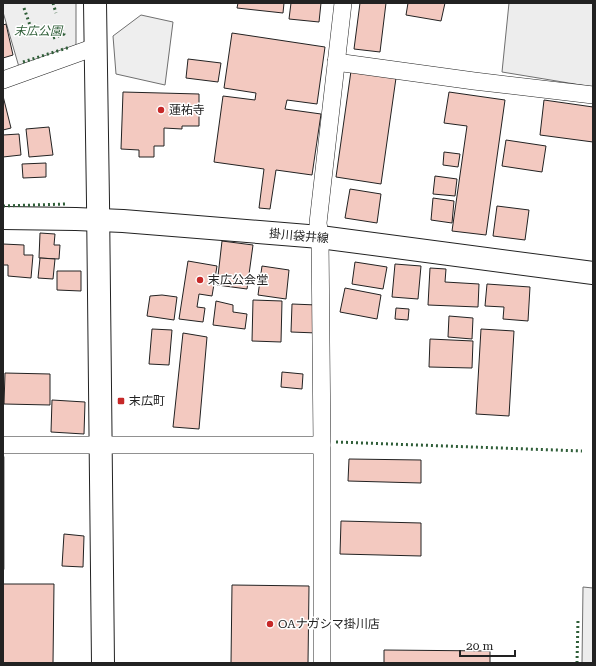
<svg xmlns="http://www.w3.org/2000/svg" width="596" height="666" font-family="'Roboto Serif','Noto Sans JP',serif">
<style>
.green{fill:#eee;stroke:#6f6f6f}
.parking{fill:#ededed;stroke:#6f6f6f}
.building{fill:#f3c9c0;stroke:#222}
.lines{fill:none;stroke-linecap:round;stroke-linejoin:round}
.street-casing{stroke:#222;stroke-width:18}
.secondary-casing{stroke:#222;stroke-width:24}
.street{stroke:#fff;stroke-width:17}
.secondary{stroke:#fff;stroke-width:22}
.hedge{stroke:#2f5e38;stroke-width:3;stroke-dasharray:2 3;stroke-linecap:butt}
.poi-dot{fill:#c62828;stroke:#fff;stroke-width:1.5}
.labels{text-anchor:middle;dominant-baseline:central;stroke-width:3;stroke-linejoin:round;paint-order:stroke}
.park-label{font-size:12px;font-style:italic;fill:#2f5e38;stroke:#fff}
.poi-label{font-size:12px;fill:#222;stroke:#fff;text-anchor:start}
.street-label{font-size:12px;fill:#222;stroke:#fff}
</style>
<rect width="100%" height="100%" fill="#fff"/>
<g class="green">
<polygon points="3,3 76,3 76,47 19,67 3,12"/>
<polygon points="141,15 173,22 165,85 116,74 113,36"/>
<rect x="3" y="457" width="1" height="112"/>
</g>
<g class="parking">
<polygon points="509,3 593,3 593,87 502,72"/>
<polygon points="583,587 593,588 593,663 582,663"/>
</g>
<g class="building">
<polygon points="238,3 284,3 283,13 237,8"/>
<polygon points="291,3 321,3 319,22 289,19"/>
<polygon points="360,3 386,3 380,52 354,49"/>
<polygon points="408,3 445,3 441,21 406,15"/>
<polygon points="6,24 13,55 3,58 3,25"/>
<polygon points="232,33 325,47 317,104 287,100 285,109 321,114 312,175 276,170 270,209 259,208 264,169 214,162 223,96 255,100 256,93 224,88"/>
<polygon points="188,59 221,63 218,82 186,78"/>
<polygon points="351,71 396,78 381,184 336,177"/>
<polygon points="123,92 199,94 199,126 182,126 182,129 164,128 164,146 154,146 154,157 139,157 139,150 121,149"/>
<polygon points="449,92 505,100 486,235 452,231 467,126 444,123"/>
<polygon points="3,96 11,128 3,130"/>
<polygon points="544,100 593,107 593,142 540,135"/>
<polygon points="49,127 53,155 29,157 26,129"/>
<polygon points="19,134 21,155 3,157 3,135"/>
<polygon points="506,140 546,146 542,172 502,166"/>
<polygon points="444,152 460,154 458,167 443,165"/>
<polygon points="46,163 46,177 23,178 22,164"/>
<polygon points="435,176 457,179 455,196 433,194"/>
<polygon points="350,189 381,194 377,223 345,218"/>
<polygon points="433,198 454,201 452,223 431,220"/>
<polygon points="497,206 529,210 525,240 493,236"/>
<polygon points="40,233 55,234 54,245 60,245 59,259 39,258"/>
<polygon points="222,241 253,245 247,289 217,285"/>
<polygon points="3,244 24,245 24,255 33,255 31,278 8,276 8,265 3,265"/>
<polygon points="40,258 55,259 53,279 38,278"/>
<polygon points="188,261 217,266 212,296 199,294 197,307 205,308 203,322 179,319"/>
<polygon points="355,262 387,267 383,289 352,284"/>
<polygon points="395,264 421,266 418,299 392,297"/>
<polygon points="262,266 289,270 286,299 258,295"/>
<polygon points="430,268 446,269 445,282 479,284 478,307 428,305"/>
<polygon points="57,271 81,271 81,291 57,290"/>
<polygon points="487,284 530,287 528,321 503,319 504,307 485,306"/>
<polygon points="345,288 381,295 377,319 340,312"/>
<polygon points="162,295 177,297 174,320 147,316 150,296"/>
<polygon points="253,300 282,301 281,342 252,341"/>
<polygon points="216,301 233,305 233,312 247,314 245,329 213,325"/>
<polygon points="292,304 317,305 317,333 291,332"/>
<polygon points="396,308 409,309 408,320 395,319"/>
<polygon points="449,316 473,318 472,339 448,337"/>
<polygon points="152,329 172,330 169,365 149,364"/>
<polygon points="481,329 514,331 509,416 476,414"/>
<polygon points="183,333 207,337 199,429 173,427"/>
<polygon points="430,339 473,341 472,368 429,367"/>
<polygon points="282,372 303,374 302,389 281,387"/>
<polygon points="5,373 50,374 50,405 4,404"/>
<polygon points="52,400 85,402 84,434 51,432"/>
<polygon points="349,459 421,460 421,483 348,481"/>
<polygon points="341,521 421,523 421,556 340,554"/>
<polygon points="64,534 84,536 83,567 62,566"/>
<polygon points="3,584 54,584 53,663 3,663"/>
<polygon points="232,585 309,586 308,663 231,663"/>
<polygon points="384,650 490,651 490,663 384,663"/>
</g>
<g class="lines">
<defs>
<g id="street">
<polyline points="336,62 474,81 593,95"/>
<polyline points="3,80 95,47"/>
<polyline points="3,445 322,445"/>
<polyline points="322,663 322,445 320,237 318,223 343,3"/>
</g>
<g id="secondary">
<polyline points="95,3 98,202 103,663"/>
<polyline points="3,218 76,219 123,221 320,237 593,273"/>
</g>
</defs>
<use href="#street" class="street-casing"/>
<use href="#secondary" class="secondary-casing"/>
<use href="#street" class="street"/>
<use href="#secondary" class="secondary"/>
<g class="hedge">
<polyline points="53,3 56,13"/>
<polyline points="24,8 32,31"/>
<polyline points="53,38 64,34 60,24"/>
<polyline points="23,62 70,47"/>
<polyline points="3,206 65,204"/>
<polyline points="336,442 582,451"/>
<polyline points="577,663 578,619"/>
</g>
</g>
<g class="poi-dot">
<circle cx="161" cy="110" r="4"/>
<circle cx="200" cy="280" r="4"/>
<rect x="117" y="397" width="8" height="8" rx="2"/>
<circle cx="270" cy="624" r="4"/>
</g>
<g class="labels">
<g class="park-label">
<text x="38" y="31">末広公園</text>
</g>
<g class="poi-label">
<text x="169" y="110">蓮祐寺</text>
<text x="208" y="280">末広公会堂</text>
<text x="129" y="401">末広町</text>
<text x="278" y="624">OAナガシマ掛川店</text>
</g>
<g class="street-label">
<text transform="translate(299 236) rotate(5)">掛川袋井線</text>
</g>
</g>
<rect width="596" height="666" fill="none" stroke="#222222" stroke-width="8"/>
<path d="M460 650v6h55v-6" fill="none" stroke="#222222" stroke-width="2"/>
<text x="466" y="650" font-size="12" fill="#222222" stroke="#ffffff" stroke-width="3" paint-order="stroke">20 m</text>
</svg>
